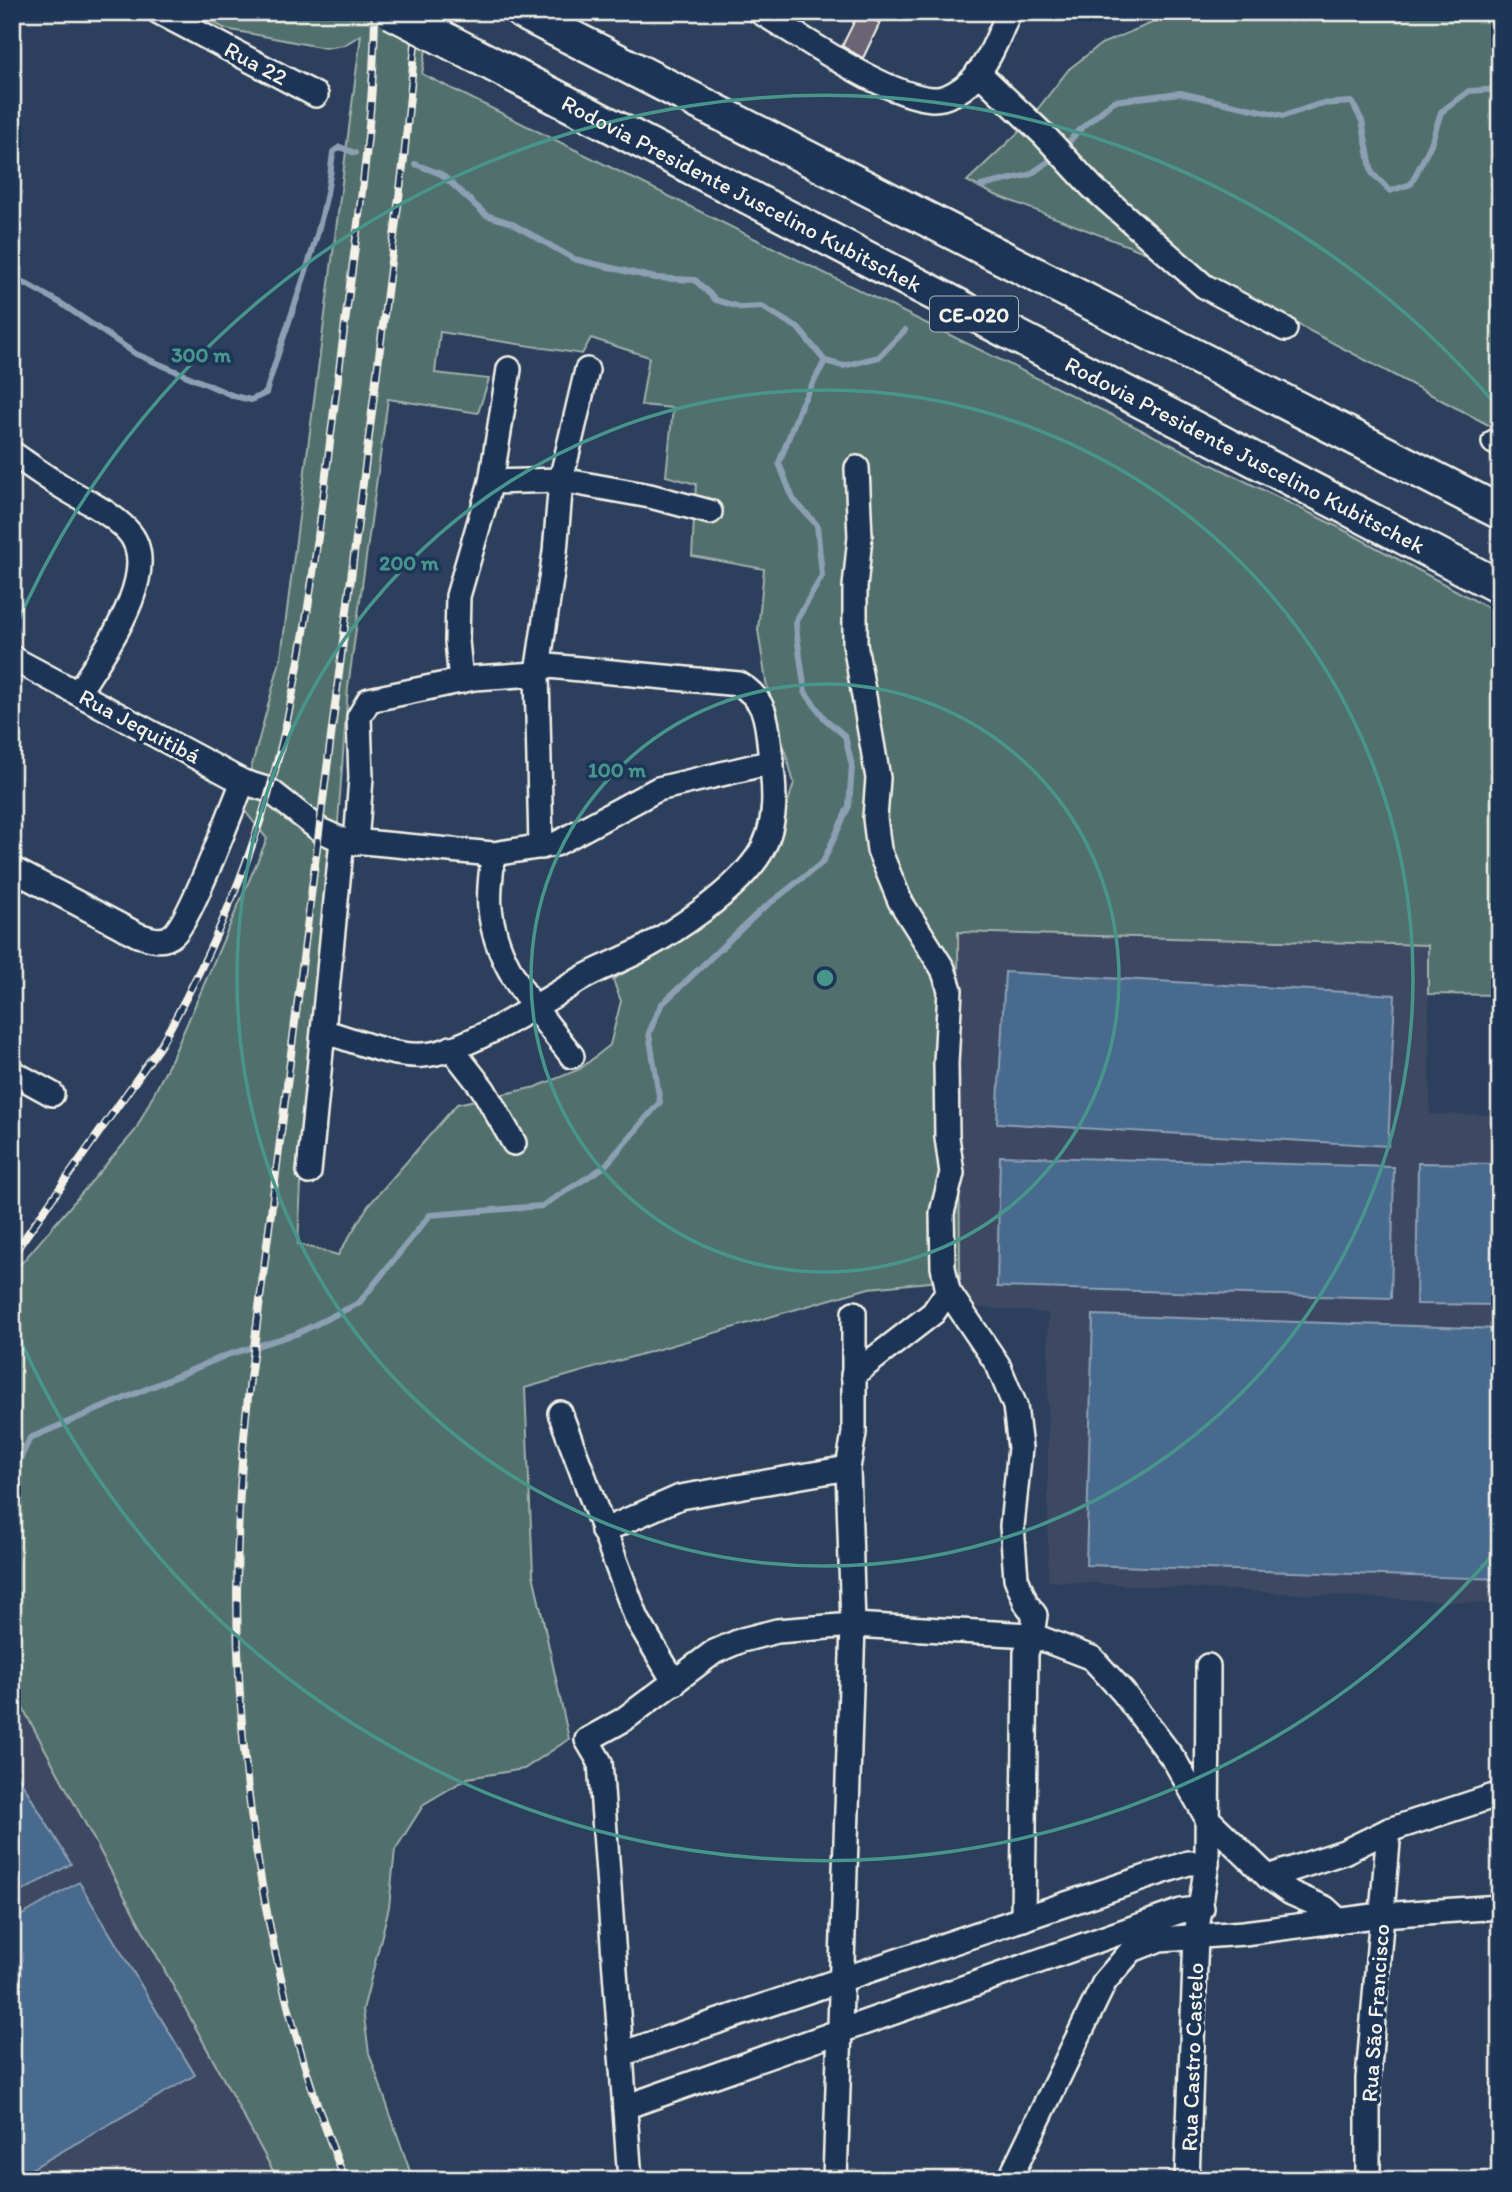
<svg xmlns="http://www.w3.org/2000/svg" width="1512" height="2192" font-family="Itim,sans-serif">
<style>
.built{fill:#3e4a64}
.green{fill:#516f6d;stroke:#a2b0aa;stroke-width:2;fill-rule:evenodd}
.water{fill:#486a8f;stroke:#8da0b3;stroke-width:2}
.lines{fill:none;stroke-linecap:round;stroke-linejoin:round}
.stream{stroke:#8da0b3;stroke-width:6}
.building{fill:#696575;stroke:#f4f1e8;stroke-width:2}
.minor-casing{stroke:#f4f1e8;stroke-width:28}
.highway-casing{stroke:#f4f1e8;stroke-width:38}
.minor{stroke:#1d3557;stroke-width:23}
.highway{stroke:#1d3557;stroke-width:33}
.rail-casing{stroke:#f4f1e8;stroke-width:8}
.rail{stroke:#1d3557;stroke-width:5;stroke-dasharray:16;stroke-linecap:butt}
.highway-bridge-casing{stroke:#f4f1e8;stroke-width:38;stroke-linecap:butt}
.highway-bridge{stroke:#1d3557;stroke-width:33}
.ring{fill:none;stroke:#48958c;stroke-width:3.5}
.labels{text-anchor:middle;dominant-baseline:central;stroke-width:7;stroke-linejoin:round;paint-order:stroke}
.shield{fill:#1d3557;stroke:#b4b9bc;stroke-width:2}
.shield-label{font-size:21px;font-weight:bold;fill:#f4f1e8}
.street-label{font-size:23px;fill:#f4f1e8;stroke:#1d3557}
.centre{fill:#48958c;stroke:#1d3557;stroke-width:3.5}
.ring-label{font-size:21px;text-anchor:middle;font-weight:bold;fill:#48958c;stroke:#1d3557;stroke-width:7;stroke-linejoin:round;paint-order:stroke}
</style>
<rect width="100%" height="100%" fill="#2c3f5d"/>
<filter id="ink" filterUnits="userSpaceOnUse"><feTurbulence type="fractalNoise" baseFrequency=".0143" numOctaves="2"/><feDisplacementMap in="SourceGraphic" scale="14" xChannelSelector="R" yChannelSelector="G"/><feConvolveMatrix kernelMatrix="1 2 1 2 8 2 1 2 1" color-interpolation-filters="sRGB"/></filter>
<g filter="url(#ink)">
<g class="built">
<polygon points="958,932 1428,945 1430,1114 1500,1115 1500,1604 1048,1581 1048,1313 961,1306"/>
<polygon points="12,1688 275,2171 260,2180 12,2180"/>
</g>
<g class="green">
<path d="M192,12h240l-10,62 918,454 160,86v381l-72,-1v-49l-470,-13 2,347 -91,9 -344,100 8,186 36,165 -45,30 -56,9 -44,26 -29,46 -6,57 -26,103 6,43 44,127h-135l-266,-492v-414l123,-143 38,-75 94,-217 -26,-33 40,-149 80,-622 -17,10 -19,3 -99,-19zM440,332l142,22 9,-16 58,19 -8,48 32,3 -7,68 30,8 -4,72 72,13 -6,61 8,52 28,101 -23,73 -70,67 -88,57 8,21 -11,44 -30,24 -44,18 -79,17 -89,102 -30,49 -40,-11 4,-80 29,-248 17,-229 40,-288 90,14 11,-34 -54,-6z"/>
<polygon points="1178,12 1500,12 1500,431 1204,275 993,194 967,181 1022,129 1069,69 1101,44"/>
</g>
<g class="water">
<polygon points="1005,972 1395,995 1388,1146 997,1123"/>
<polygon points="1000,1156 1394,1167 1391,1298 997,1287"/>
<polygon points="1418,1163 1500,1164 1500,1305 1416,1304"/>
<polygon points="1093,1315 1500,1329 1500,1579 1086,1565"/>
<polygon points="12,1766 71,1864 12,1897"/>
<polygon points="79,1882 195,2075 12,2180 12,1921"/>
</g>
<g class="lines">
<g class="stream">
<polyline points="1064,148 1078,131 1114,101 1180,93 1284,116 1319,104 1352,102 1362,121 1372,173 1390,191 1411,184 1431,144 1441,112 1469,91 1500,89"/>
<polyline points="415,164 441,174 486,215 511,223 574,259 655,278 695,280 716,300 742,308 762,307 798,328 825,361 843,366 879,357 905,330"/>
<polyline points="981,186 1029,175 1057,156"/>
<path d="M12,276l50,28 74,50 98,42 17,4 15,-7c23,-81 59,-156 67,-241l7,-5 15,6"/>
<polyline points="12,1476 30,1438 227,1355 296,1334 359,1303 430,1215 542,1206 604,1167 660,1102 649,1033 661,1005 760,911 823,862 849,806 852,766 845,736 825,719 805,692 797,636 796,621 822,576 817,525 793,499 779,463 801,405 825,361"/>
</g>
</g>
<polygon class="building" points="859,12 880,23 863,58 842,46"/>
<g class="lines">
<defs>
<g id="minor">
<polyline points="159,12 316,95"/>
<path d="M760,12c43,25 123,83 172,87 13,1 29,-8 38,-17 18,-17 29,-47 39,-70"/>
<polyline points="978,72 1044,135 1092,187 1204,286 1285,329"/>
<polyline points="1494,442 1500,445"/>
<path d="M12,453c16,11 32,23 49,33 22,14 48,25 66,44 39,40 -27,127 -49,163"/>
<polyline points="857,468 860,537 855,587 855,644 878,778 875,818 879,850 900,901 943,969 950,990 946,1063 947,1137 952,1173 942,1213 943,1267 948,1291 998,1365 1015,1406 1020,1448 1012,1526 1016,1578 1026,1603 1035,1615 1032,1635 1092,1658 1123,1692 1175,1761 1207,1818 1268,1877 1291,1893 1325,1908 1339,1921"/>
<polyline points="491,482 561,480 650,496 710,512"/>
<polyline points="12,658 243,782 269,790 320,830 342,840 493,854 556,844 658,789 772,762"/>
<polyline points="461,681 457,641 458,596 491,482 509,369"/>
<polyline points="356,843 361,778 359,717 369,700 474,678 537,674"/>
<polyline points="541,847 537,674 555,552 561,480 587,370"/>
<path d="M493,854c-1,17 -5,37 -3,54 5,58 48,104 82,148"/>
<path d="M12,869l126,66c13,4 25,9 36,-1 17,-15 57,-124 69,-152"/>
<path d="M325,1032c30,8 66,25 98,23 41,-2 120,-53 156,-75 20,-12 42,-19 62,-30 38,-21 91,-57 116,-92 22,-31 18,-71 13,-107 -3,-29 -3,-51 -31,-67l-201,-19"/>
<polyline points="451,1048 483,1089 514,1143"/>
<polyline points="12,1072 52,1094"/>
<polyline points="309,1172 342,840"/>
<polyline points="853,1375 933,1313 948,1291"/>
<polyline points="560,1413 637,1619 675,1683"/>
<polyline points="603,1531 680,1497 848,1468"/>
<polyline points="1268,1877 1344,1852 1389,1830"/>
<polyline points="621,2054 1188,1863 1207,1863"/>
<polyline points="625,2107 1181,1911 1202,1908"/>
<polyline points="630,2180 600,1762 587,1740 623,1720 714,1652 742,1640 777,1631 853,1625 1032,1635 1026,1653 1023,1919"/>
<polyline points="835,2180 853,1625 848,1468 854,1433 854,1313"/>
<polyline points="1009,2180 1105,1981 1132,1950 1160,1939 1244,1933 1381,1915 1500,1907"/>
<polyline points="1187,2180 1196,1935 1207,1863 1208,1666"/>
<polyline points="1368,2180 1368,2079 1389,1830 1500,1794"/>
</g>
<g id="highway">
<polyline points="522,12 1500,512"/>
<path id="s1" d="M448,41l1052,546"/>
</g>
</defs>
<use href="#minor" class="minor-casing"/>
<use href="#highway" class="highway-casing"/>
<use href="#minor" class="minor"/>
<use href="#highway" class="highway"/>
<defs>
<g id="rail">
<path d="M12,1256l148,-210c49,-87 90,-179 115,-276 35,-133 47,-271 65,-407 14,-116 34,-233 35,-351"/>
<path d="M345,2180c-101,-253 -127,-533 -95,-801l154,-1221 11,-114 -2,-32"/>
</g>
</defs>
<use href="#rail" class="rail-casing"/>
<use href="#rail" class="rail"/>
<defs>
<polyline id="highway-bridge" points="392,12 448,41"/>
</defs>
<use href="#highway-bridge" class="highway-bridge-casing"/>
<use href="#highway-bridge" class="highway-bridge"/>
</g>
</g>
<g class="ring">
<circle cx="825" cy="978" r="294"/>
<circle cx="825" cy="978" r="588"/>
<path d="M1496 1551A882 882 0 0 1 13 1323M13 633A882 882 0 0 1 1496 405"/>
</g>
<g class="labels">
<rect class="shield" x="930" y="296.5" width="88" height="35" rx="5"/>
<g class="shield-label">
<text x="974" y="314">CE-020</text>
</g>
<g class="street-label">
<text transform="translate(256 63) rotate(28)">Rua 22</text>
<text stroke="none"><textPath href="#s1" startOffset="331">Rodovia Presidente Juscelino Kubitschek</textPath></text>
<text stroke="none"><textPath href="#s1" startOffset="898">Rodovia Presidente Juscelino Kubitschek</textPath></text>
<text transform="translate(140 726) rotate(28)">Rua Jequitibá</text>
<text transform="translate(1375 2013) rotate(-86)">Rua São Francisco</text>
<text transform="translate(1192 2057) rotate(-88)">Rua Castro Castelo</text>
</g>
</g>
<circle cx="825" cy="978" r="10" class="centre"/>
<g class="ring-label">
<text x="201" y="362">300 m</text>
<text x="409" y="570">200 m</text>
<text x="617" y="777">100 m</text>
</g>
<rect width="1512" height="2192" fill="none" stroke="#1d3557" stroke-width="42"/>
<rect x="21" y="21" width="1470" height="2150" fill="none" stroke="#f4f1e8" stroke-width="2.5" filter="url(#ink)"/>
</svg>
